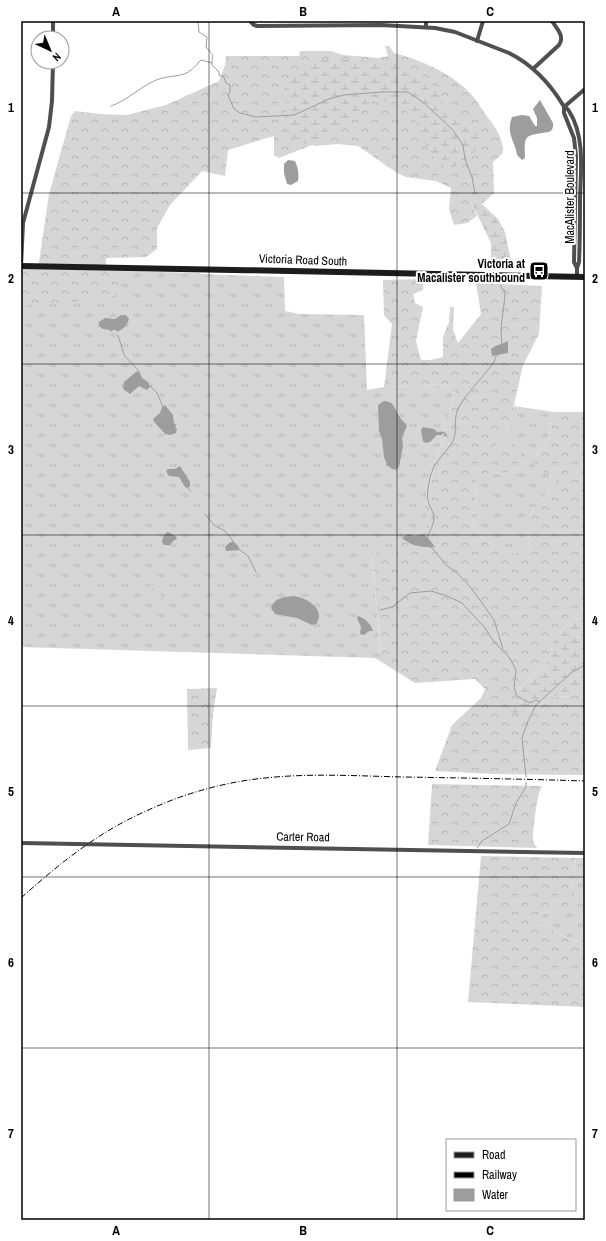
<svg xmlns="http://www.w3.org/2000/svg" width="606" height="1241" font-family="'Archivo Narrow',sans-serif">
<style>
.grass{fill:url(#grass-tufts)}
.forest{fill:url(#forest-crowns)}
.wetland{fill:url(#wetland-marsh)}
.water{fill:#9d9d9d}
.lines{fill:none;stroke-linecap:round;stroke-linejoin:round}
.stream{stroke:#9d9d9d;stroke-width:1}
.street{stroke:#4f4f4f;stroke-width:4}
.secondary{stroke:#1c1c1c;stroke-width:6}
.rail{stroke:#000;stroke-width:1;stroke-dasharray:6 2 1 2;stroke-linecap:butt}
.grid{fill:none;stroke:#000;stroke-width:1;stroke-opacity:0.55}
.labels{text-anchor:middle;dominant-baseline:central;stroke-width:4;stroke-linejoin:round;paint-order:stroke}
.street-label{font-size:12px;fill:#000;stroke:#fff}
.poi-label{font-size:12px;font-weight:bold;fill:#000;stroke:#fff;text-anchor:end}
.neatline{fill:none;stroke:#000;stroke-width:1.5}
.grid-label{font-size:13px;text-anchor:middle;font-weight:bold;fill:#000}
</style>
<defs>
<pattern id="grass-tufts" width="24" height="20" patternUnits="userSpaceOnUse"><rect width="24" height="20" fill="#d6d6d6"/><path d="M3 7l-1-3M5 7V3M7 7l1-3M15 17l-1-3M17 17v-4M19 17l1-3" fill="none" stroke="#b6b6b6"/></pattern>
<pattern id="forest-crowns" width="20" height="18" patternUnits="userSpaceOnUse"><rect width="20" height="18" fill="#d6d6d6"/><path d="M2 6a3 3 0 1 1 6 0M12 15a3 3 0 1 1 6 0" fill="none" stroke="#b6b6b6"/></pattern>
<pattern id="wetland-marsh" width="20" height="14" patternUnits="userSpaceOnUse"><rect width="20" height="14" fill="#d6d6d6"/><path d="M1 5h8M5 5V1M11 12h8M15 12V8" fill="none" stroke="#b6b6b6"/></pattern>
</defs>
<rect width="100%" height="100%" fill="#fff"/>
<g class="grass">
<polygon points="120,271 200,273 201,274 284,277 285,311 299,314 364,315 367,390 384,387 455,385 450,412 447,419 425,505 435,547 400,540 397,551 394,554 372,555 381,657 375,658 21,647 21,293 109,295"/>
<polygon points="514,406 554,412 548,441 533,459 536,466 556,479 555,483 532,511 528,550 525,552 511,553 495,547 476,533 471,517 475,510 476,480 482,475 517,472 499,449 494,446 512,424 512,414"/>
<polygon points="576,858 585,858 585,939 573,941 544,925 541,916 551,909 566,909 572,888"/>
</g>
<g class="forest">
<path d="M385,46h4l5,7c27,7 57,20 76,40 6,6 11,15 16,22 10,13 17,22 17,38l-10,9 1,31 -12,11 -7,-9 -4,7 6,14 -10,7 -13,2 -5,-16 2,-21 -15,-7 -30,-4 -9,-4 -39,-27 -21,-2 -21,2 -4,-1 -33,13 -5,-3v-19l-46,14 -3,26 -23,-5 -32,34 -13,23v21l-11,8 -40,1v13h14l-2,11 1,11 -12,6 -86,7v-37h17l11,-75 22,-78 4,-5 25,3 27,1 39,-10 53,-24 6,-16 1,-9h73l1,-5h31l12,4 36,3 9,-2z"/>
<polygon points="423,279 423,290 413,294 415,303 423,307 416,341 421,360 430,360 443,357 443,337 449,322 450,307 454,307 453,330 458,343 481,314 476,283 542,286 539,334 523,365 512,414 512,424 495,446 499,449 511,442 522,450 524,466 517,472 483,475 476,480 475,510 471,517 476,533 495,547 511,553 525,552 528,550 532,511 555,483 556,479 535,466 533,459 548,441 554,412 585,412 585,608 559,632 552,644 550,660 519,688 510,715 554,697 569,696 585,690 585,775 494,774 435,771 452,725 481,698 485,689 475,679 415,683 375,658 381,656 372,554 394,554 397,551 400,540 402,538 406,542 435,546 428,538 425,505 447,419 450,412 455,385 384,387 392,324 384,315 383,280"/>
<polygon points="152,576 164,578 158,581 152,591 159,594 165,599 157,599 149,593 150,587 154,582"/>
<polygon points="217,688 213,714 211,748 188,750 187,689"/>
<path d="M432,784l110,2c-5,7 -9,43 -9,53 0,4 3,6 4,9l-109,-3z"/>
<polygon points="481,856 576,858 572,888 576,901 566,909 551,909 541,916 544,925 573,941 585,939 585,1007 468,1002"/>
</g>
<g class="wetland">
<path d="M336,59l63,5 27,14 10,10 8,18 16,16 18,8 6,11 -15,17 -18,11c-21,-4 -26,-30 -35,-47 -4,-7 -14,-14 -20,-20l-22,-1 -12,7 -11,11 -17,10 -3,12c-24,3 -31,8 -49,-12l6,-23 -6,-14 10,-12 24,-19z"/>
<polygon points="475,194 482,204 498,219 505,232 511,261 503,263 501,266 491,259 491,243 471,202"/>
<polygon points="585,608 585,690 569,696 554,697 509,716 519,688 550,660 552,644 559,632"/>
</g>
<g class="water">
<path d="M540,100l13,23c0,5 0,7 -4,9 -24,4 -25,1 -24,26l-3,2 -5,-5c-3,-17 -11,-20 -5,-38l10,-2 7,1 6,10h2v-8l-4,-9z"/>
<path d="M288,160l7,1c3,7 4,12 3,20l-7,4 -4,-1 -3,-11v-9z"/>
<path d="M121,315h5l3,4c-2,7 -6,10 -12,13l-1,-2h-3l-3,2v-2l-7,-1 -4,-3v-4l6,-4 10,1z"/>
<path d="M508,341v12l-16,3 -1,-7c6,-5 10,-4 17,-8z"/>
<polygon points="137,371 139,372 139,371 142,378 148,382 150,387 147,390 139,386 130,394 123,389 124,382"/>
<path d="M384,401c11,1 10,7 15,15 2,4 6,6 8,10l-5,11 1,9 -4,21 -3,3 -4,-1 -5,-4 -3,-8 -2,-18 -3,-8 -1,-26z"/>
<path d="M165,405l8,10 1,8 2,2 -1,3h2l-1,5 -6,2 -5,-1c-4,-6 -10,-9 -12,-15l7,-6 2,-6z"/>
<path d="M423,427l11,2 3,3c5,0 7,-2 10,3l-2,2 -1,-4h-1l-1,2h-5l-7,7 -4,1 -3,-2 -2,-11z"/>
<polygon points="180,466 190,482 190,486 188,488 185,487 179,477 169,476 166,471 168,469 175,469"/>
<path d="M168,532l9,5 -1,1 1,1 -4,2 -3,4h-6l-2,-3c1,-5 2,-8 6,-10z"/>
<path d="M408,534l7,2 8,-2 5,4 7,9c-10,1 -25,-1 -33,-9z"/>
<polygon points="233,541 238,546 240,550 226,551 225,547 229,543"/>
<path d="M293,596c13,1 34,14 23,28l-4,1 -15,-7 -22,-4 -4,-6c3,-10 13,-11 22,-12z"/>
<path d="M358,616c7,2 13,8 15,15h-4l-5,4 -4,-1 1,-7 -4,-9z"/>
</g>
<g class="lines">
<g class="stream">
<path d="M198,21l1,11 8,5 -1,10c10,12 6,4 6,18l7,7v3l5,2 2,6 4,2v7l-2,3 6,14 6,4 16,4 38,-2 35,-16 15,-4 38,-3h26l16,11 28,26 11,16 2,14 7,18 3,17"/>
<path d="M111,106c15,-5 28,-18 43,-25 10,-5 21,-4 30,-7 7,-2 12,-9 17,-14l11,3"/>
<path d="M501,285v3l3,2 1,4c-1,17 -6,34 -3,50"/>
<polyline points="118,335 124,355 139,371"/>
<polyline points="150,386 157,393 163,407"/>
<polyline points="188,488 191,491"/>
<polyline points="205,514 214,525 225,531 233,541"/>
<path d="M428,538v-3c15,-26 -4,-23 0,-46 1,-6 2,-14 5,-20 4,-10 15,-18 20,-28 4,-8 1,-21 4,-30 5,-13 28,-36 37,-49l2,-6"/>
<polyline points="431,547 447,566 456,572 467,583 480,600 494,620 503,649"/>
<polyline points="240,550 248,556 256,572"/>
<polyline points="380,610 392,607 410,593 431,591 447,596 462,603 485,628 494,642 509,657 516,670 514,688 517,696 530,703 536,700 540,702"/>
<polyline points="526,777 522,738 528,721 536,705 572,672 585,665"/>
<polyline points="477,848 482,841 509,824 516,803 526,787 526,782"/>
</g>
<g class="street">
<path d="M250,21l4,4 3,1 124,-1 54,3 20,4 54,21c24,12 40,29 54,52 2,2 5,4 6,6 16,25 12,59 11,87 0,21 0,43 -1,64l-2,6v9"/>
<polyline points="426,27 426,21"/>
<polyline points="53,38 53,21"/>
<polyline points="477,41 483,21"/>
<path d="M534,68l25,-23c6,-9 -2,-16 -7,-24"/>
<polyline points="564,107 564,113 574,138 576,156 574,262 577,268"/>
<polyline points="564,107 585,89"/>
<polyline points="21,266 23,223 49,127 52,101 53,62"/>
<polyline points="21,843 585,853"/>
</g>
<path class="secondary" d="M21,266c188,4 376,6 564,11"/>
<path class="rail" d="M21,898c38,-34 76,-65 123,-86 38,-18 80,-30 121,-34 46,-5 93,-2 139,-1 60,1 121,2 181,4"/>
</g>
<path class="grid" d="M209,21v1199M397,21v1199M21,193h564M21,364h564M21,535h564M21,706h564M21,877h564M21,1048h564"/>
<defs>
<symbol id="bus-square" viewBox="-11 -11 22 22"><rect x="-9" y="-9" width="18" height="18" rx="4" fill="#000" stroke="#fff"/><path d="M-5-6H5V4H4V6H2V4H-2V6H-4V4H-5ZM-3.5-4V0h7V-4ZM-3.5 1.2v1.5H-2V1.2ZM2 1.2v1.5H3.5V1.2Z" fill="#fff"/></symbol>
</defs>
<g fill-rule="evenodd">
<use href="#bus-square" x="528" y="260" width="22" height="22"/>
</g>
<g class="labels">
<g class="street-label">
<text transform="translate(570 197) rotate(-90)">MacAlister Boulevard</text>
<text transform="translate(303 260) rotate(2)">Victoria Road South</text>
<text transform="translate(303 837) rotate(1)">Carter Road</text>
</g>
<g class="poi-label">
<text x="525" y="264">Victoria at<tspan x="525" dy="14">Macalister southbound</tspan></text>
</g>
</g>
<rect width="606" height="1241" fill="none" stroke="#ffffff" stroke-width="44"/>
<rect x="446" y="1139" width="130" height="72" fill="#ffffff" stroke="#999999"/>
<rect x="454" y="1152" width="20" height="6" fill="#1c1c1c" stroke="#999999"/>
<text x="482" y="1159" font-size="12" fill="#000000">Road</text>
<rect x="454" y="1172" width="20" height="6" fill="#000000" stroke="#999999"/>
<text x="482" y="1179" font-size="12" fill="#000000">Railway</text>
<rect x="454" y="1189" width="20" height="12" fill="#9d9d9d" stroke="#999999"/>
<text x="482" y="1199" font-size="12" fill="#000000">Water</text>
<g transform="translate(50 50) rotate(136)"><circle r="19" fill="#ffffff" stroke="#999999"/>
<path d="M0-3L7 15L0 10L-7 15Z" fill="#000000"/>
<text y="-6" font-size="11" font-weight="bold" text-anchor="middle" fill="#000000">N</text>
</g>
<rect x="22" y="22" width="562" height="1197" class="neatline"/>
<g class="grid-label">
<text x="116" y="16">A</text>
<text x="303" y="16">B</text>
<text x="490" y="16">C</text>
<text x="11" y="112">1</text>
<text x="595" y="112">1</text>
<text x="11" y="283">2</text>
<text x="595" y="283">2</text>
<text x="11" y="454">3</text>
<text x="595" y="454">3</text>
<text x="11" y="625">4</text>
<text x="595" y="625">4</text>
<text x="11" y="796">5</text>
<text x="595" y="796">5</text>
<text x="11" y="967">6</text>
<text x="595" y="967">6</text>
<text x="11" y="1138">7</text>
<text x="595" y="1138">7</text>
<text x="116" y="1235">A</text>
<text x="303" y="1235">B</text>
<text x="490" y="1235">C</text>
</g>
</svg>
